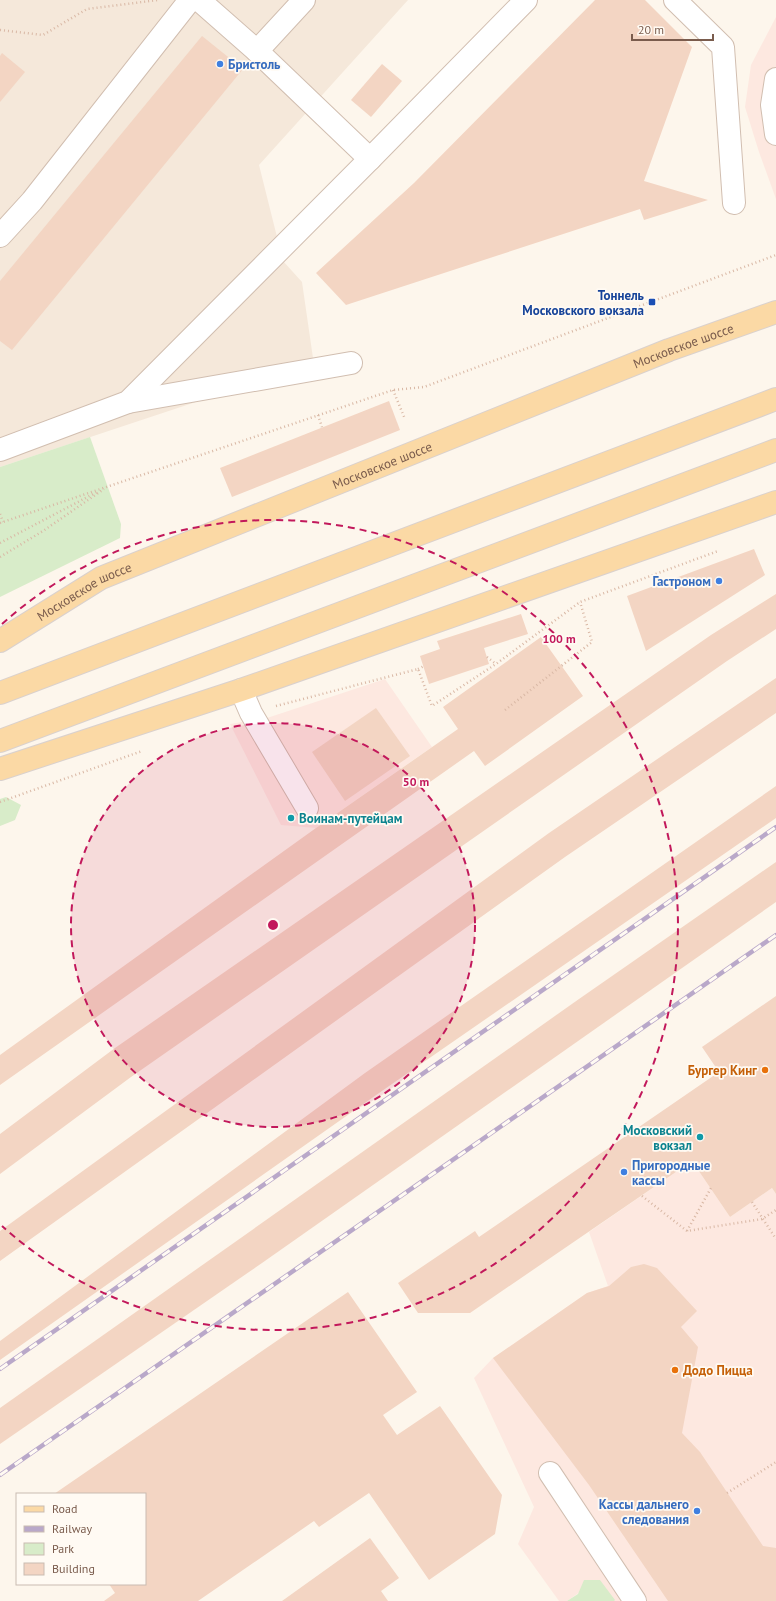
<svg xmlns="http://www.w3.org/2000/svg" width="776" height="1601" font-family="'PT Sans',sans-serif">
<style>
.residential{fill:#f5e8da}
.commercial{fill:#fde8e0}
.green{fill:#d8ecc9}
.building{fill:#f3d5c3}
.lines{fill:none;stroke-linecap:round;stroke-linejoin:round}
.minor-casing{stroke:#d1beb0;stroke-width:24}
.major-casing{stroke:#dad1cd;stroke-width:24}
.path{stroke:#d9b8a5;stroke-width:2.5;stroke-dasharray:1 3;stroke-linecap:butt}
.minor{stroke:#fff;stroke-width:22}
.major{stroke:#fbd9a5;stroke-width:22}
.rail-casing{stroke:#b9a8c9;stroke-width:4.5}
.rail{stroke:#fffaf3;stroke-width:3;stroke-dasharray:9;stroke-linecap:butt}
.ring{fill:none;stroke:#c2185b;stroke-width:2;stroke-dasharray:7 5}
.shop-dot{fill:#3f7fe0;stroke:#fffaf3;stroke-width:1.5}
.transit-dot{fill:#1a4fb4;stroke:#fffaf3;stroke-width:1.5}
.culture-dot{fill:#0f9aa8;stroke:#fffaf3;stroke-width:1.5}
.food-dot{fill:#e8710a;stroke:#fffaf3;stroke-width:1.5}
.labels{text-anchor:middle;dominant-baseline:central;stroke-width:3.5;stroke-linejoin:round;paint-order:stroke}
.shop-label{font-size:13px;font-weight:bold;fill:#366cbe;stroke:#fffaf3;text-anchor:start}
.transit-label{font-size:13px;font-weight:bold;fill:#164399;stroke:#fffaf3;text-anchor:end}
.street-label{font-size:13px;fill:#7a5c4d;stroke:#fffaf3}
.culture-label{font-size:13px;font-weight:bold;fill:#0d838f;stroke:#fffaf3;text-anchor:start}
.food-label{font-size:13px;font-weight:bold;fill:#c56008;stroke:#fffaf3;text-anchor:end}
.centre{fill:#c2185b;stroke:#fffaf3;stroke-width:2}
.ring-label{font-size:12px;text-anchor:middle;font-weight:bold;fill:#c2185b;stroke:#fffaf3;stroke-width:3.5;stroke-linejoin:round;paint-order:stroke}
</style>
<rect width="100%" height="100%" fill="#fdf6ec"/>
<polygon class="residential" points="0,0 408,0 259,165 283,261 302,282 314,365 229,391 0,467"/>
<g class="commercial">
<polygon points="776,17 776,199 759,152 745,107 751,65"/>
<polygon points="385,679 432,747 316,828 281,825 230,724 267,718"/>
<polygon points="692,1161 730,1217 772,1188 776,1194 776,1601 602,1601 590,1585 567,1601 559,1601 518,1544 534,1507 474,1378 493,1358 587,1293 608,1286 589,1232"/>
</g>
<g class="green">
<polygon points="90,437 121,524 120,538 0,597 0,467"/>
<polygon points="6,797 21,805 15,820 0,826 0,799"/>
<polygon points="584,1580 600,1580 615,1600 614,1601 567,1601 578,1594"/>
</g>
<g class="building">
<polygon points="595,0 645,0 692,47 644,181 708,200 644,220 640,209 346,305 316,273 414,183"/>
<polygon points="202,36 243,69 12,350 0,341 0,281"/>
<polygon points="2,53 25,72 0,102 0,56"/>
<polygon points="382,64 402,81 371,117 351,100"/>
<polygon points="389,401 400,430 232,497 220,468"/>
<polygon points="754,549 765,575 646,651 627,596"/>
<polygon points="776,594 776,629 727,661 131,1077 0,1174 0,1134 115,1048 711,635"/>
<polygon points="521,614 528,634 484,648 489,664 429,684 420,656 440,649 437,641"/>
<polygon points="541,637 583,696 485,766 474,751 0,1085 0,1055 316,828 458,729 443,707"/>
<polygon points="776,678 776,713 565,857 0,1261 0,1231 549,833"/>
<polygon points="376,708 410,756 345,801 312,752"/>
<polygon points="776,786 776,818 379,1093 0,1360 0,1341 365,1073"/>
<polygon points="776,862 776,902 262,1263 0,1444 0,1408 579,999"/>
<polygon points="776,996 776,1194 772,1188 730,1217 692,1161 470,1313 418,1313 398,1283 475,1231 479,1237 719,1072 702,1047"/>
<polygon points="644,1264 657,1268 697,1311 681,1327 698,1347 682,1433 700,1452 763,1546 776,1548 776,1601 668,1601 589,1485 493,1358 587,1293 609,1286 631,1267"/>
<polygon points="348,1292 417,1392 383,1415 397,1435 440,1406 502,1495 495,1534 429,1580 369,1493 319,1527 314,1521 198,1601 104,1601 115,1593 109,1584 145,1584 145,1494 54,1494"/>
<polygon points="370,1538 399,1578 381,1591 388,1601 282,1601"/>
</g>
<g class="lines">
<defs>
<g id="minor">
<polyline points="675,0 723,47 734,203"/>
<polyline points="257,51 304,0"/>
<polyline points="776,79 772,105 776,134"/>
<polyline points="370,159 526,0"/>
<polyline points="0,236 32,201 190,0"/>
<polyline points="128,402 351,363"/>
<polyline points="0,450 128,402 370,159 257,51 199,0"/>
<polyline points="241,690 251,713 307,808"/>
<polyline points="550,1473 635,1601"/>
</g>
<g id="major">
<path id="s1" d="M0,641l101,-63 568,-228 107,-38"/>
<polyline points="0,693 776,399"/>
<polyline points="0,741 776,450"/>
<polyline points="0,769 241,690 776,502"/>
</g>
</defs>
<use href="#minor" class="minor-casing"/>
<use href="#major" class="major-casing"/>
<g class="path">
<polyline points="0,30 43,35 87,9 158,0"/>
<polyline points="393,390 405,419"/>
<polyline points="318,415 322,427"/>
<polyline points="0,514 3,522"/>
<polyline points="0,523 393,390 424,387 776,255"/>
<polyline points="0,543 97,492"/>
<polyline points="0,557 43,531 104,489"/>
<polyline points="487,657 496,664"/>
<polyline points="418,669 424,666"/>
<polyline points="276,706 418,669 432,706 496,664 580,602 718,551"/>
<polyline points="505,710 592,642 580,602"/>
<polyline points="0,802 142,751"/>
<polyline points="642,1196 687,1231 762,1219 776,1210"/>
<polyline points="752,1202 776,1239"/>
<polyline points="687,1231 711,1188"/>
<polyline points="727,1493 776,1462"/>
</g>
<use href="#minor" class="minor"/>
<use href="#major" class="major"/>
<defs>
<g id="rail">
<polyline points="0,1369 776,827"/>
<polyline points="0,1475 776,935"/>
</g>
</defs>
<use href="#rail" class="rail-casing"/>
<use href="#rail" class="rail"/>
</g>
<circle cx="273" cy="925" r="202" fill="#c2185b" fill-opacity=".12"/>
<g class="ring">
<circle cx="273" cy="925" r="202"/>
<path d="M2 624A405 405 0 1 1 2 1226"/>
</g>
<g class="shop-dot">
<circle cx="220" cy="64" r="4"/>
<circle cx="719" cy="581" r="4"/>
<circle cx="624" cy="1172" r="4"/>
<circle cx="697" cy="1511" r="4"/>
</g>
<rect class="transit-dot" x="648" y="298" width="8" height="8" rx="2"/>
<g class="culture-dot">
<circle cx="291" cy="818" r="4"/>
<circle cx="700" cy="1137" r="4"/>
</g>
<g class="food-dot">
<circle cx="765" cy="1070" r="4"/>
<circle cx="675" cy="1370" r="4"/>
</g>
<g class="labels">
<g class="shop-label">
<text x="228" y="64">Бристоль</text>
<text x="711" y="581" text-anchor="end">Гастроном</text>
<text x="632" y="1165">Пригородные<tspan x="632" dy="15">кассы</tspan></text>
<text x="689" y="1504" text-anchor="end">Кассы дальнего<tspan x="689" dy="15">следования</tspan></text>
</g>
<g class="transit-label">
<text x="644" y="295">Тоннель<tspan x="644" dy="15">Московского вокзала</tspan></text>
</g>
<g class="street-label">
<text stroke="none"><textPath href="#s1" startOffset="746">Московское шоссе</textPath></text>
<text stroke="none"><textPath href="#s1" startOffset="422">Московское шоссе</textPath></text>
<text stroke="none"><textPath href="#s1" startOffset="98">Московское шоссе</textPath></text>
</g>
<g class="culture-label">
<text x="299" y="818">Воинам-путейцам</text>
<text x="692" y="1130" text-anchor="end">Московский<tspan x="692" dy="15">вокзал</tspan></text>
</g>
<g class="food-label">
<text x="757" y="1070">Бургер Кинг</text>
<text x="683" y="1370" text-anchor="start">Додо Пицца</text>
</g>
</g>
<circle cx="273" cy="925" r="6" class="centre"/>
<g class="ring-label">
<text x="559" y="643">100 m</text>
<text x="416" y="786">50 m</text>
</g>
<rect x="16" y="1493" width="130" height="92" fill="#fffaf3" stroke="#cabbb1"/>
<rect x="24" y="1506" width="20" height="6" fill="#fbd9a5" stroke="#cabbb1"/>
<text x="52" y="1513" font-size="12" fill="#7a5c4d">Road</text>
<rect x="24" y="1526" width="20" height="6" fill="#b9a8c9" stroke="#cabbb1"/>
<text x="52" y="1533" font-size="12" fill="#7a5c4d">Railway</text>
<rect x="24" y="1543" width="20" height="12" fill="#d8ecc9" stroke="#cabbb1"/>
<text x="52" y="1553" font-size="12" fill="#7a5c4d">Park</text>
<rect x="24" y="1563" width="20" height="12" fill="#f3d5c3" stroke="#cabbb1"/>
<text x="52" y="1573" font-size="12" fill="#7a5c4d">Building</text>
<path d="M632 34v6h81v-6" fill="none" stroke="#7a5c4d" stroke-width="2"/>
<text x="638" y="34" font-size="12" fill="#7a5c4d" stroke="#fffaf3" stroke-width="3" paint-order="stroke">20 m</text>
</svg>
